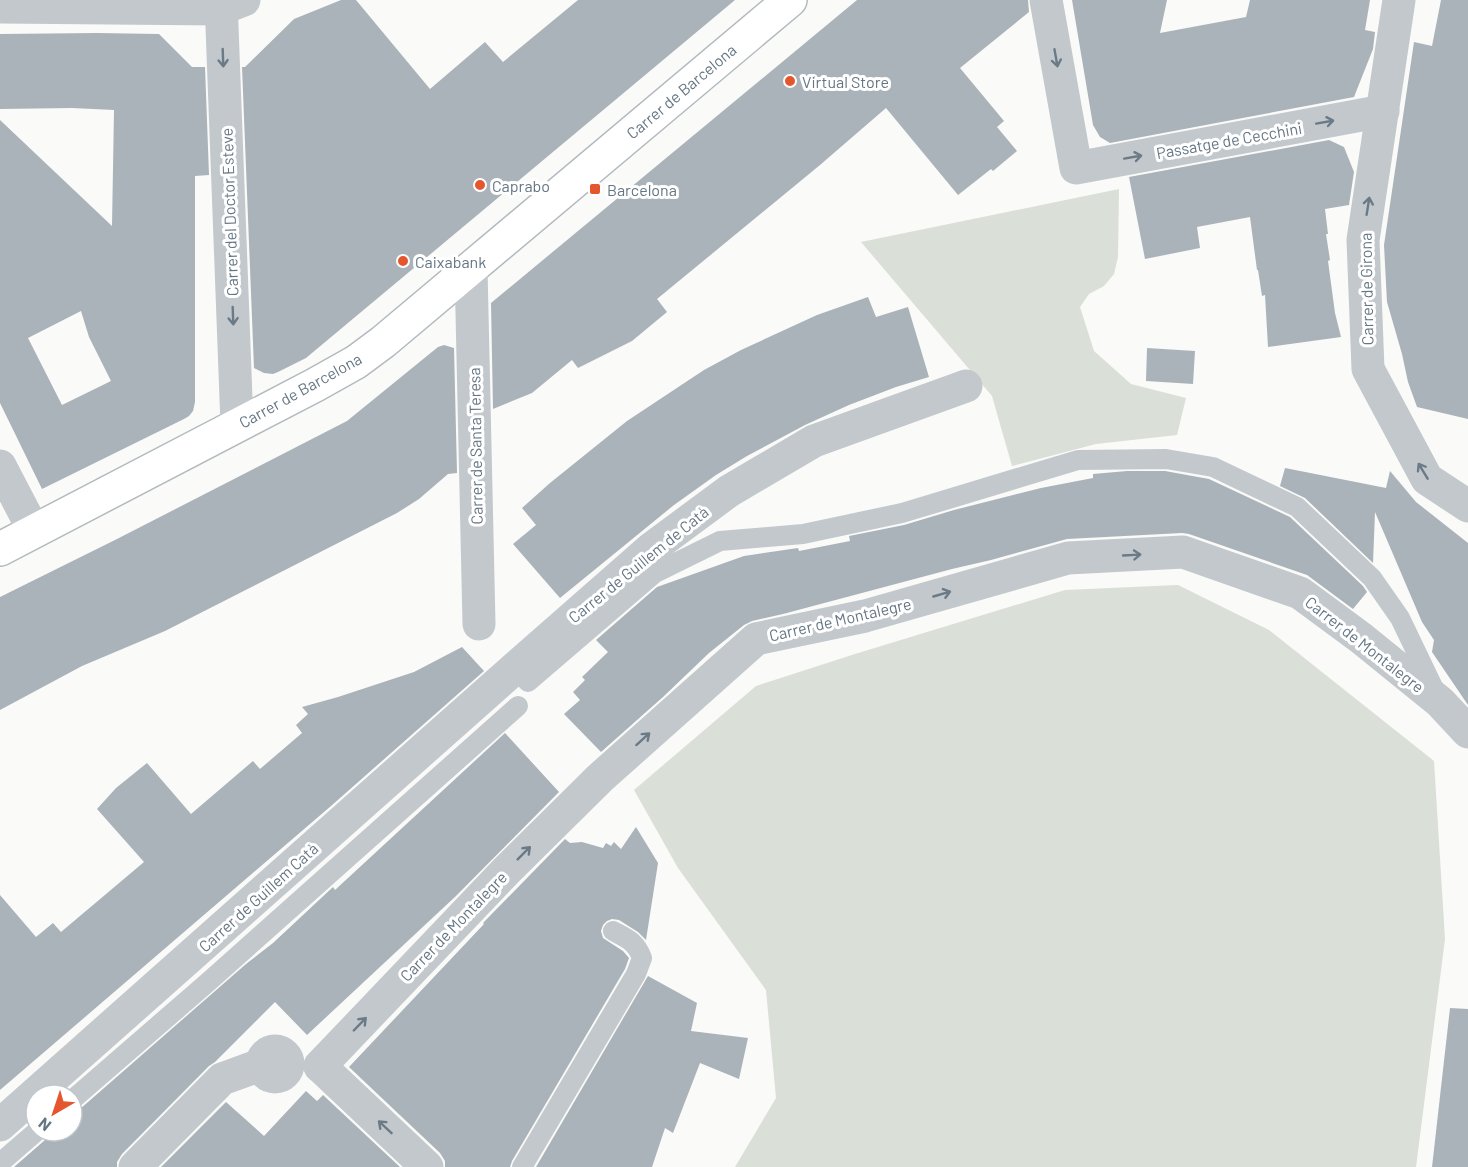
<svg xmlns="http://www.w3.org/2000/svg" width="1468" height="1167" font-family="Barlow,sans-serif">
<style>
.green{fill:#dadfd7}
.building{fill:#aab3b9;fill-rule:evenodd}
.lines{fill:none;stroke-linecap:round;stroke-linejoin:round}
.secondary-casing{stroke:#b3babf;stroke-width:36}
.lane{stroke:#c3c8cc;stroke-width:20}
.street{stroke:#c3c8cc;stroke-width:33}
.secondary{stroke:#fff;stroke-width:33}
.oneway{stroke:#6a7a87}
.poi-dot{fill:#e4572e;stroke:#fff;stroke-width:2}
.labels{text-anchor:middle;dominant-baseline:central;stroke-width:6;stroke-linejoin:round;paint-order:stroke}
.poi-label{font-size:16px;fill:#657683;stroke:#fff;text-anchor:start}
.street-label{font-size:16px;fill:#657683;stroke:#fff}
</style>
<rect width="100%" height="100%" fill="#fafaf8"/>
<g class="green">
<polygon points="1119,189 1118,257 1114,274 1104,286 1089,294 1080,307 1094,351 1131,384 1186,398 1177,435 1096,444 1012,466 992,396 861,242"/>
<polygon points="1178,585 1269,630 1434,761 1445,939 1416,1167 735,1167 776,1098 766,990 678,868 634,790 756,686 855,654 1065,590"/>
</g>
<g class="building">
<polygon points="341,0 356,0 430,89 485,42 503,62 578,0 735,0 306,358 278,372 273,374 264,373 254,368 242,67 245,67 294,19"/>
<polygon points="857,0 1028,0 1029,12 960,68 1004,121 997,127 1017,151 993,171 991,169 958,195 886,108 820,165 657,299 667,312 632,341 578,368 572,360 532,393 493,409 491,303"/>
<polygon points="1072,0 1167,0 1160,33 1246,17 1250,0 1370,0 1365,30 1375,32 1373,49 1354,97 1110,143 1100,137 1093,125"/>
<polygon points="1441,0 1468,0 1468,419 1417,407 1408,382 1402,354 1387,302 1384,245 1414,42 1432,46"/>
<path d="M97,33l62,1 33,33h13l4,108 -14,1v226l-2,9 -4,5 -5,3 -142,70 -42,-86v-283l112,106 2,-116 -42,-2 -72,1v-75zM81,311l8,26 22,44 -49,24 -34,-67z"/>
<polygon points="1329,140 1344,147 1354,172 1349,205 1325,209 1328,234 1326,234 1330,260 1328,261 1335,313 1341,337 1268,347 1265,295 1262,296 1258,270 1257,270 1250,217 1197,227 1200,248 1145,259 1129,177"/>
<polygon points="868,297 876,317 908,307 929,377 896,387 849,405 805,425 747,456 716,475 674,505 560,598 513,544 536,525 522,508 550,483 627,421 704,370 741,350 817,315"/>
<polygon points="444,345 454,348 457,473 448,474 419,499 397,513 165,631 82,666 0,710 0,597 117,539 347,421 438,347"/>
<polygon points="1147,348 1195,351 1193,384 1146,381"/>
<polygon points="1285,468 1386,488 1390,471 1416,502 1468,543 1468,705 1432,652 1434,640 1422,622 1375,512 1373,563 1305,498 1280,486"/>
<polygon points="1127,471 1165,471 1209,479 1290,517 1363,586 1367,592 1353,609 1307,575 1189,534 1182,533 1067,539 991,560 952,569 783,614 752,621 744,625 709,653 663,697 601,752 564,714 580,700 573,692 585,680 582,677 608,652 596,640 657,587 744,556 798,548 799,551 850,541 849,536 904,525 954,510 1041,488 1093,478 1093,474"/>
<polygon points="462,647 484,671 331,806 0,1090 0,895 36,937 53,923 61,932 144,862 97,809 116,788 147,763 191,814 253,761 260,769 302,733 296,725 308,714 302,707 338,697 414,672"/>
<polygon points="505,733 559,792 456,896 307,1035 275,1002 215,1062 209,1066 122,1154 117,1162 117,1167 14,1167 45,1140 52,1131 72,1131 72,1114 80,1109 246,964 273,943 333,887 335,890"/>
<polygon points="636,827 658,863 646,940 638,932 619,920 612,919 607,921 603,925 601,931 603,938 623,951 629,958 625,969 512,1161 510,1167 445,1167 445,1161 440,1153 349,1067 484,924 483,923 565,839 570,843 582,842 603,848 606,843 611,846 614,842 621,849"/>
<polygon points="648,976 697,1003 691,1031 748,1038 739,1079 700,1063 673,1133 665,1128 652,1167 536,1167"/>
<polygon points="1450,1008 1468,1009 1468,1167 1432,1167"/>
<polygon points="306,1091 317,1101 323,1095 400,1167 161,1167 226,1102 264,1136"/>
</g>
<g class="lines">
<defs>
<polyline id="secondary" points="0,549 315,385 356,362 383,342 790,0"/>
</defs>
<use href="#secondary" class="secondary-casing"/>
<g class="lane">
<polyline points="515,668 528,682 655,573 720,541 803,534 902,513 1078,460 1166,459 1213,467 1297,507 1372,578 1400,618 1435,691"/>
<polyline points="72,1100 207,983 518,706"/>
<polyline points="0,1163 37,1131"/>
<path d="M522,1167l114,-193 6,-16c-6,-16 -14,-19 -29,-27"/>
</g>
<g class="street">
<polyline points="221,0 237,425"/>
<polyline points="1046,0 1076,168 1383,111"/>
<polyline points="1399,0 1363,240 1368,369 1427,479 1468,506"/>
<polyline points="0,7 221,9 244,0"/>
<polyline points="471,268 479,624"/>
<polyline points="0,466 34,531"/>
<circle cx="275" cy="1064" r="13"/>
<polyline points="320,1066 507,870 600,778 756,639 865,616 1068,558 1183,552 1300,593 1361,638 1440,702 1468,732"/>
<polyline points="320,1066 427,1167"/>
<polyline points="0,1125 515,668 652,548 729,491 814,441 966,386"/>
<polyline points="135,1167 222,1079 263,1064"/>
</g>
<use href="#secondary" class="secondary"/>
</g>
<defs><path id="oneway-shaft" d="M-6 0H5M1.5-3L5.5 0L1.5 3" fill="none" stroke-width="1.6" stroke-linecap="round" stroke-linejoin="round" transform="scale(1.5)"/></defs>
<g class="oneway">
<use href="#oneway-shaft" transform="translate(223 58) rotate(88)"/>
<use href="#oneway-shaft" transform="translate(1056 58) rotate(80)"/>
<use href="#oneway-shaft" transform="translate(1325 122) rotate(-10)"/>
<use href="#oneway-shaft" transform="translate(1133 157) rotate(-10)"/>
<use href="#oneway-shaft" transform="translate(1368 206) rotate(-81)"/>
<use href="#oneway-shaft" transform="translate(233 316) rotate(88)"/>
<use href="#oneway-shaft" transform="translate(1423 471) rotate(-121)"/>
<use href="#oneway-shaft" transform="translate(1132 555) rotate(-3)"/>
<use href="#oneway-shaft" transform="translate(942 594) rotate(-16)"/>
<use href="#oneway-shaft" transform="translate(643 739) rotate(-42)"/>
<use href="#oneway-shaft" transform="translate(524 853) rotate(-45)"/>
<use href="#oneway-shaft" transform="translate(360 1024) rotate(-46)"/>
<use href="#oneway-shaft" transform="translate(385 1127) rotate(-137)"/>
</g>
<g class="poi-dot">
<circle cx="790" cy="81" r="6"/>
<circle cx="480" cy="185" r="6"/>
<rect x="589" y="183" width="12" height="12" rx="3"/>
<circle cx="403" cy="261" r="6"/>
</g>
<g class="labels">
<g class="poi-label">
<text x="802" y="81">Virtual Store</text>
<text x="492" y="185">Caprabo</text>
<text x="607" y="189">Barcelona</text>
<text x="415" y="261">Caixabank</text>
</g>
<g class="street-label">
<text transform="translate(681 91) rotate(-40)">Carrer de Barcelona</text>
<text transform="translate(1229 140) rotate(-10)">Passatge de Cecchini</text>
<text transform="translate(229 212) rotate(-92)">Carrer del Doctor Esteve</text>
<text transform="translate(1366 289) rotate(-91)">Carrer de Girona</text>
<text transform="translate(300 390) rotate(-29)">Carrer de Barcelona</text>
<text transform="translate(475 446) rotate(-91)">Carrer de Santa Teresa</text>
<text transform="translate(638 564) rotate(-39)">Carrer de Guillem de Catà</text>
<text transform="translate(840 619) rotate(-13)">Carrer de Montalegre</text>
<text transform="translate(1365 644) rotate(38)">Carrer de Montalegre</text>
<text transform="translate(258 897) rotate(-42)">Carrer de Guillem Catà</text>
<text transform="translate(453 926) rotate(-46)">Carrer de Montalegre</text>
</g>
</g>
<g transform="translate(54 1113) rotate(219)"><circle r="28" fill="#ffffff" stroke="#c1c8cd" stroke-width="1.5"/>
<path d="M0-4.5L10 22L0 15L-10 22Z" fill="#e4572e"/>
<text y="-9" font-size="16" font-weight="bold" text-anchor="middle" fill="#657683">N</text>
</g>
</svg>
